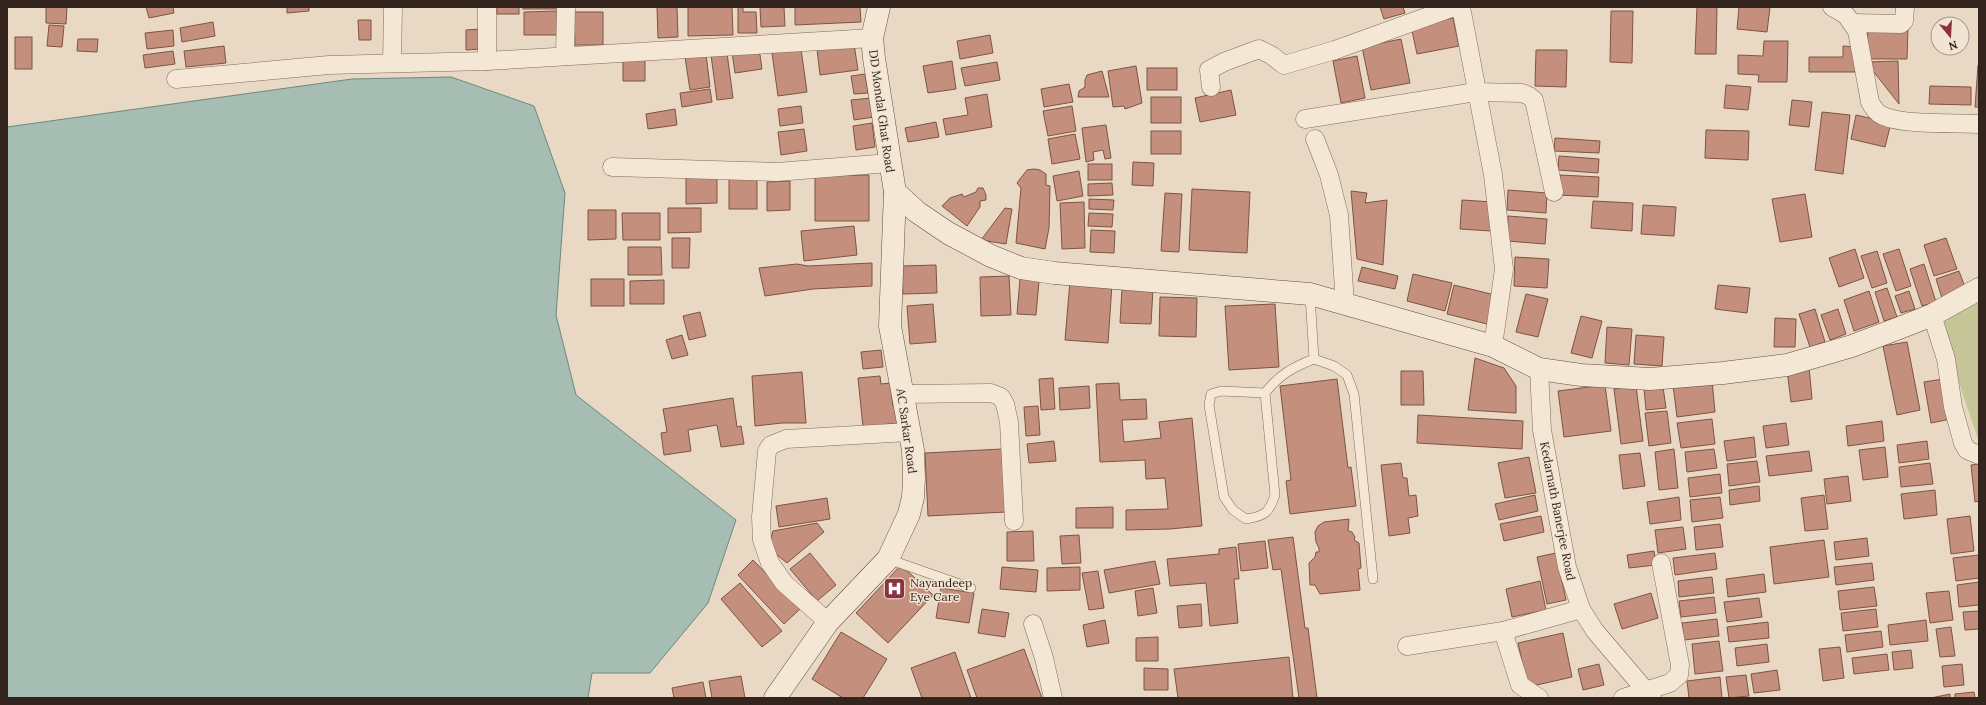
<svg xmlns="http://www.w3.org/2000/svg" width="1986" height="705" font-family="Lora,serif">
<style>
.green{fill:#c6c598}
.water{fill:#a5bdb2;stroke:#6d897e}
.building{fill:#c4907d;stroke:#7e5344}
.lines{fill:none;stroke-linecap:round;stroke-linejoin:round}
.lane-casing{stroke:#826a5c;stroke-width:10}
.street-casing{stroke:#826a5c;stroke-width:19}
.secondary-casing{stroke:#634c3f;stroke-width:23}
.lane{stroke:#f5e7d5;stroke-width:9}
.street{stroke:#f5e7d5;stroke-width:18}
.secondary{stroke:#f5e7d5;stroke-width:22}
.labels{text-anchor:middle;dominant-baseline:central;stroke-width:3;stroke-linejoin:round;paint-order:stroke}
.street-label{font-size:12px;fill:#33251e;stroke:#f1e4d2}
.poi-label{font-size:12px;fill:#33251e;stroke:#f1e4d2;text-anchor:start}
</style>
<rect width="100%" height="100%" fill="#e9d8c3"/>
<polygon class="green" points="1979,292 1979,442 1937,318"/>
<polygon class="water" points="451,77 534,106 565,193 556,315 576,395 736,520 708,603 650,673 592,673 588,698 7,698 7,127 352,79"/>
<g class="building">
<polygon points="46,7 67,7 66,24 46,23"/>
<polygon points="146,7 173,7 174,13 149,18"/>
<polygon points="287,7 309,7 309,11 287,13"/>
<rect x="497" y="7" width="22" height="7"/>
<rect x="523" y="7" width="36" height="2"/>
<polygon points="657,7 677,7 678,37 658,38"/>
<polygon points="688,7 732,7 733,35 688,36"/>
<polygon points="738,7 743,7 743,12 756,12 757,33 738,33"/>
<polygon points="760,7 784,7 785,26 761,27"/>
<polygon points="795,7 860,7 861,22 795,25"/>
<polygon points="1380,7 1403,7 1405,13 1384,19"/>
<polygon points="1697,7 1717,7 1716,54 1695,54"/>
<polygon points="1739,7 1770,7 1767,32 1737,29"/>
<polygon points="557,11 557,35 524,35 524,12"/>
<polygon points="1611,11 1633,11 1632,63 1610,62"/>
<polygon points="574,12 603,12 603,45 575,45"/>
<polygon points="1453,18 1459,46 1417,54 1411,26"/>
<polygon points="358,20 371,20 371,40 359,40"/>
<polygon points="213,22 215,36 182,42 180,28"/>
<polygon points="49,25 64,26 62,47 47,46"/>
<polygon points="1868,26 1908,27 1907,59 1867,59"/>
<polygon points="480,29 481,49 466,50 466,30"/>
<polygon points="173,30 174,46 147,49 145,33"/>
<polygon points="990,35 993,53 960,59 957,41"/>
<rect x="15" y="37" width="17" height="32"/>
<polygon points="78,39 98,39 97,52 77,51"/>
<polygon points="1401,39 1410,83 1371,90 1362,47"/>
<polygon points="1764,41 1788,41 1787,82 1758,82 1759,75 1738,74 1738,55 1763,56"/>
<polygon points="854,44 858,70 820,75 817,49"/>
<polygon points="224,46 226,63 186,67 184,51"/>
<polygon points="1843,46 1856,47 1857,72 1809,72 1809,57 1843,57"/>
<polygon points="759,48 762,69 735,73 732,52"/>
<polygon points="801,49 807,92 778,96 772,53"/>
<polygon points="1536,50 1567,50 1566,87 1535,86"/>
<polygon points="173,51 175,64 145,68 143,55"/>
<polygon points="727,53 733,98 717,100 711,55"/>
<polygon points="706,54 710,87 690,90 685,57"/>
<polygon points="1357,56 1365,98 1341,103 1333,61"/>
<polygon points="623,58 645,59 645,81 623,81"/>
<polygon points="952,61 956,89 928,93 923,66"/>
<polygon points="1898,61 1899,104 1866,62"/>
<polygon points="997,62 1000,80 965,86 961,68"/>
<polygon points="1978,65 1979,65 1979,107 1975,107"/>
<polygon points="1136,66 1142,103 1125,109 1124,106 1113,107 1108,71"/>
<rect x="1147" y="68" width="30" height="22"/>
<polygon points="1102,71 1109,97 1078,97 1079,91 1085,87 1085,80 1087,75"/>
<polygon points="865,74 868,93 854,94 851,76"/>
<polygon points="1069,84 1073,102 1044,107 1041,89"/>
<polygon points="1726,85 1751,87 1748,110 1724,108"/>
<polygon points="1930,86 1971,87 1971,105 1929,104"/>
<polygon points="710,89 712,102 682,107 680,93"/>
<polygon points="1231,90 1236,115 1200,122 1195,98"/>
<polygon points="987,94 992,127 946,135 943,119 968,115 965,98"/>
<rect x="1151" y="97" width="30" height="26"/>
<polygon points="871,98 874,117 854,120 851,100"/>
<polygon points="1792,100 1812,102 1809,127 1789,125"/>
<polygon points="801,106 803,123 780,126 778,109"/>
<polygon points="1072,106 1076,131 1048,136 1043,111"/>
<polygon points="675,109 677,125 648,129 646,114"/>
<polygon points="1822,112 1850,115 1843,174 1815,170"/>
<polygon points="1856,115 1891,123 1885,147 1851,139"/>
<polygon points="936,122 939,137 908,142 905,128"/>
<polygon points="872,123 875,147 856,150 853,126"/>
<polygon points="1106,125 1111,158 1105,159 1103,150 1093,152 1094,160 1086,162 1082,128"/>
<polygon points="804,129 807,151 781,155 778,132"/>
<polygon points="1706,130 1749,131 1748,160 1705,158"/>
<rect x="1151" y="131" width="30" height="23"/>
<polygon points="1075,134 1080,159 1052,164 1048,139"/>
<polygon points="1555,138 1600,141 1599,153 1554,151"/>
<polygon points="1559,156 1599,159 1598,173 1558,170"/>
<polygon points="1133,162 1154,163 1153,186 1132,185"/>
<rect x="1088" y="164" width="24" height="16"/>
<polygon points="1034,169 1040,170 1046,174 1046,185 1050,186 1049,228 1045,249 1016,243 1021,188 1017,183 1027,170"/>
<polygon points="1079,171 1083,196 1057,201 1053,176"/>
<polygon points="686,173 717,173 717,203 686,204"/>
<polygon points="869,175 869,221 815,221 815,176"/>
<polygon points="1560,175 1599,177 1598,197 1559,195"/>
<rect x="729" y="179" width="28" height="30"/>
<polygon points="790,181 790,210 767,211 767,182"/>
<polygon points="1112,183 1113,195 1088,196 1088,184"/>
<polygon points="978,188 983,188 986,195 986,200 980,201 980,207 967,226 942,206 950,198 962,194 964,197 976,192"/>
<polygon points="1192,189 1250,192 1247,253 1189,250"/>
<polygon points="1508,190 1547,193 1546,213 1507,210"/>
<polygon points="1351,191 1367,193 1365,203 1387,200 1383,265 1357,259"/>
<polygon points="1165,193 1182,194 1179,252 1161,251"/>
<polygon points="1805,194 1812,237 1780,242 1772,199"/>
<polygon points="1089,199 1114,200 1113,210 1089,209"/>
<polygon points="1462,200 1493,202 1491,231 1460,229"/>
<polygon points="1593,201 1633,203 1632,231 1591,228"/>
<polygon points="1084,202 1085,248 1062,249 1060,203"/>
<polygon points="1643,205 1676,207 1674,236 1641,234"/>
<polygon points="668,208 701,208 701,232 668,233"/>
<polygon points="1005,208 1012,209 1006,244 981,240"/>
<polygon points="588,210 616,210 616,239 588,240"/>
<polygon points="622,213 660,213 660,240 623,240"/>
<polygon points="1089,213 1113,214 1112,227 1088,226"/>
<polygon points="1508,216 1547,219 1545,244 1507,241"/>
<polygon points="854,226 857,255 804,261 801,231"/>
<polygon points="1091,230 1115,231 1114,253 1090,252"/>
<polygon points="672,238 690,238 689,268 672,268"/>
<polygon points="1946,238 1957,269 1934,276 1924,245"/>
<polygon points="628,247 661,247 662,275 628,275"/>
<polygon points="1855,249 1864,278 1839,287 1829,258"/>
<polygon points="1899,249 1911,286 1896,291 1883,254"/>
<polygon points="1877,251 1887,283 1872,288 1861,256"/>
<polygon points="1515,257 1549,259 1547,288 1514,286"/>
<polygon points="872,263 872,286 813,289 765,296 759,268 797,264 808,266"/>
<polygon points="1924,264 1936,302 1922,306 1910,269"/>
<polygon points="936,265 937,293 903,294 902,266"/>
<polygon points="1362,267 1398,276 1395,289 1358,281"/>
<polygon points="1959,271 1966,290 1942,298 1936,279"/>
<polygon points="1413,274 1452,283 1445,311 1407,301"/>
<polygon points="1009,276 1011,315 981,316 980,277"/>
<rect x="591" y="279" width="33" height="27"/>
<polygon points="1020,279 1039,281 1036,315 1017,314"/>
<polygon points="664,280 664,304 630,304 630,281"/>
<polygon points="1070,281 1112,284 1108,343 1065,340"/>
<polygon points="1454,285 1499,296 1491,325 1447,314"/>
<polygon points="1718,285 1750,288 1747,313 1715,309"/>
<polygon points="1122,288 1153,289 1151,324 1120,323"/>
<polygon points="1887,288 1897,317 1884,321 1875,292"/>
<polygon points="1869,291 1879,322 1854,331 1844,300"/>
<polygon points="1909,291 1915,309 1901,313 1895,296"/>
<polygon points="1526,294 1548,299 1538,337 1516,332"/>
<polygon points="1160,297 1197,298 1196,337 1159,336"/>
<polygon points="933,304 936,342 910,344 907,306"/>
<polygon points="1275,304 1279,367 1229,370 1225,306"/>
<polygon points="1815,309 1825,342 1810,347 1799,314"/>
<polygon points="1838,309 1846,334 1830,340 1821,315"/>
<polygon points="700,312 706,336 689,340 683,316"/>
<polygon points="1581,316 1602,321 1592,358 1571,353"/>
<polygon points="1775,318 1796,319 1795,347 1774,347"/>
<polygon points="1607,327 1632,329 1629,365 1605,363"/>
<polygon points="682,335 688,355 672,359 666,340"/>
<polygon points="1636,335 1664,337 1662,366 1634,364"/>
<polygon points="1907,342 1920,410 1897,415 1883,346"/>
<polygon points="881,350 883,367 863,369 861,352"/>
<polygon points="1475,358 1504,368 1516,386 1516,413 1468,410"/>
<polygon points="1809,367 1812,399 1791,402 1787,370"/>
<polygon points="1401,371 1423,371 1424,405 1401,405"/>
<polygon points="802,372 806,423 782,423 755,426 752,376"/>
<polygon points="880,376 881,384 890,383 893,406 897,406 899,423 863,427 858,378"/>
<polygon points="1053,378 1055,409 1041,410 1039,379"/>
<polygon points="1337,379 1348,468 1351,467 1356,506 1290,514 1286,481 1291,480 1280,386"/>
<polygon points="1943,379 1951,419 1931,423 1924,382"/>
<polygon points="1712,380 1715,412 1677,417 1673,385"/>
<polygon points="1119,383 1120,400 1146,399 1147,419 1122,420 1124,442 1161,438 1159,422 1192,418 1202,526 1170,529 1126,530 1126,510 1168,509 1165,478 1146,479 1145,460 1100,462 1096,384"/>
<polygon points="1605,385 1611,431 1564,437 1558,391"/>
<polygon points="1089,386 1090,408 1060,410 1059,388"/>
<polygon points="1636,386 1643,441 1621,444 1614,389"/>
<polygon points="1663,387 1666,408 1646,410 1644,389"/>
<polygon points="733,398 737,427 741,426 744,444 721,447 717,425 688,430 691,451 664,455 661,433 667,432 663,409"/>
<polygon points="1038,406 1040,435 1026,436 1024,407"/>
<polygon points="1667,411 1671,443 1649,446 1645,413"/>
<polygon points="1418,415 1523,421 1522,449 1417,443"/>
<polygon points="1712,419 1715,444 1681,448 1677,423"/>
<polygon points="1882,421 1884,441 1848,446 1846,426"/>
<polygon points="1786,423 1789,445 1766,448 1763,426"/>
<polygon points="1754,437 1756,457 1727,461 1724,441"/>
<polygon points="1054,441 1056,461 1029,463 1027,444"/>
<polygon points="1927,441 1929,459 1899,463 1897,445"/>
<polygon points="1885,447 1888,477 1863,480 1859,450"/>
<polygon points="1002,449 1006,512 928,516 925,453"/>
<polygon points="1674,449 1678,488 1659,490 1655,452"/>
<polygon points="1714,449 1717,468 1687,472 1685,452"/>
<polygon points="1809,451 1812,471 1769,476 1766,456"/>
<polygon points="1640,453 1645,486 1623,489 1619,455"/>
<polygon points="1529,457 1536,493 1505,498 1498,463"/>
<polygon points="1757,461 1760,482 1729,486 1727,464"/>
<polygon points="1401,463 1403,478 1407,478 1409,496 1416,495 1418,516 1408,518 1410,533 1389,536 1381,465"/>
<polygon points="1930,463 1933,484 1901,487 1899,467"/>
<polygon points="1979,464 1979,501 1975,502 1971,465"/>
<polygon points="1720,474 1722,493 1690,497 1688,478"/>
<polygon points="1848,476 1851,501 1827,504 1824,479"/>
<polygon points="1759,486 1760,501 1730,505 1729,490"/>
<polygon points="1935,490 1937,515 1904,519 1901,494"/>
<polygon points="1535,495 1538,511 1499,520 1495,504"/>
<polygon points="1824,495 1828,529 1805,531 1801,498"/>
<polygon points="1679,497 1681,520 1650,524 1647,502"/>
<polygon points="1720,497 1723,518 1692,522 1690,500"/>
<polygon points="827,498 830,519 779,527 776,506"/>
<polygon points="1113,507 1113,528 1076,528 1076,508"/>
<polygon points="1541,516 1544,532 1504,541 1500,524"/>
<polygon points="1970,516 1974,551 1951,554 1947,519"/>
<polygon points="1349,519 1348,531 1352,532 1355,537 1354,540 1359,543 1361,568 1358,569 1360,590 1320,594 1315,585 1310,585 1309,563 1315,557 1316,552 1319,552 1319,548 1316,542 1315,532 1318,526 1324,522"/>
<polygon points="817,523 824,532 787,563 768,548 773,531"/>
<polygon points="1720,524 1723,547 1696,550 1694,527"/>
<polygon points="1683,527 1686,549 1658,553 1655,530"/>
<polygon points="1033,531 1034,561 1007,561 1007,532"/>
<polygon points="1079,535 1081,563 1062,564 1060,536"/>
<polygon points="1293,537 1305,628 1308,628 1317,698 1299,698 1281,569 1273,570 1268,540"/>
<polygon points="1867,538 1869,556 1836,560 1834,542"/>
<polygon points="1824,540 1829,577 1774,584 1770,547"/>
<polygon points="1265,541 1268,568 1241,571 1238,544"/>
<polygon points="1236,547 1239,579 1234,579 1238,623 1210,626 1206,583 1170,586 1167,559 1219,554 1219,549"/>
<polygon points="1654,551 1656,565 1629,568 1627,555"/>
<polygon points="810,553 836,585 817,601 790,569"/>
<polygon points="1556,553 1566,600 1547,604 1537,557"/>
<polygon points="1715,553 1717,569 1675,575 1673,558"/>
<polygon points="1979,555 1979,578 1956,581 1953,558"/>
<polygon points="753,560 800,609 784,624 738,575"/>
<polygon points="1155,561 1160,584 1109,593 1104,570"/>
<polygon points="1872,563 1874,580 1836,585 1834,567"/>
<polygon points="901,565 933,595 888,643 856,613"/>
<polygon points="1002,567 1038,570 1036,592 1000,589"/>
<polygon points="1080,567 1080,590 1047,591 1047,568"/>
<polygon points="1098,571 1104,608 1089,610 1082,573"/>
<polygon points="1764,574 1766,592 1728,597 1726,579"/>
<polygon points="1712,577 1714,593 1679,597 1678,581"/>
<polygon points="1540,581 1546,610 1512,617 1506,589"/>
<polygon points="1979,582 1979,605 1959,607 1957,585"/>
<polygon points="740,583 782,631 762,647 721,599"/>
<polygon points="1874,587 1877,606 1840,610 1838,591"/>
<polygon points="941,588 974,593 969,623 936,618"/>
<polygon points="1153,588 1157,613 1138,616 1135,591"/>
<polygon points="1949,591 1953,620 1930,623 1926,593"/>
<polygon points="1651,593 1658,618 1622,629 1614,604"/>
<polygon points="1714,597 1716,613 1681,617 1679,601"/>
<polygon points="1759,598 1762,617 1727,622 1724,602"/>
<polygon points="1201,604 1202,626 1179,628 1177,606"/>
<polygon points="982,609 1009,613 1005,637 978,633"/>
<polygon points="1876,609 1878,627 1843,631 1841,613"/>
<polygon points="1979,611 1979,629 1965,630 1963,612"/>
<polygon points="1717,619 1719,636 1684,640 1682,623"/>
<polygon points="1105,620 1109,643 1087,647 1083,625"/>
<polygon points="1926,620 1928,641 1890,645 1888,625"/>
<polygon points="1768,622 1769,638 1729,642 1727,627"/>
<polygon points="1951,627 1955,656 1940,657 1936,629"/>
<polygon points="1881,631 1883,647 1847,652 1845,635"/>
<polygon points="841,632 887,659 863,698 843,698 812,679"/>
<polygon points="1563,633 1572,677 1528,687 1518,643"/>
<polygon points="1158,637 1158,661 1136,661 1136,638"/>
<polygon points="1719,641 1723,671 1695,674 1692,644"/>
<polygon points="1767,644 1769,662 1737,666 1735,648"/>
<polygon points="1840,647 1844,678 1823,681 1819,649"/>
<polygon points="1024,649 1042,698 977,698 967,670"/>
<polygon points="1911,650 1913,668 1894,670 1892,652"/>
<polygon points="955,652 971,698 922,698 911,668"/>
<polygon points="1887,654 1889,670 1854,674 1852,658"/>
<polygon points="1289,657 1293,698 1178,698 1174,669"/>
<polygon points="1599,664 1604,685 1583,690 1578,669"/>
<polygon points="1962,664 1964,685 1944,687 1942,666"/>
<polygon points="1144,668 1168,669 1168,690 1144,690"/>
<polygon points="1777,670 1780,690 1754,693 1751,674"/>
<polygon points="1746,675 1749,696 1729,698 1726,677"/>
<polygon points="741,676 745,698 712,698 709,681"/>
<polygon points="1720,677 1722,698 1689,698 1687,681"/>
<polygon points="703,682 706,698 674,698 672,688"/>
<polygon points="1974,692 1975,698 1955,698 1955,694"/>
<polygon points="1950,694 1950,698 1931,698"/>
</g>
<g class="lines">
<defs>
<g id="lane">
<polyline points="1310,295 1314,359 1334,366 1347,375 1354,394 1373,579"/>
<path d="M1265,393l-44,-2 -10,3 -2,11 15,92 9,13 13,9c19,-3 23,-6 29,-24l-10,-102c14,-18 28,-26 49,-34"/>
<polyline points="888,559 971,588"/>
</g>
<g id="street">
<polyline points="487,7 487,61"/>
<polyline points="1461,7 1493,175 1504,269 1493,346"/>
<path d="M1832,7l14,8 11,16 13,71c3,6 6,11 13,14 21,9 71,7 96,8"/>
<polyline points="1852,23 1901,24 1904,21 1905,7"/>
<polyline points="565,56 566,7"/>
<polyline points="392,63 393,7"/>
<polyline points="176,79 329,65 487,61 872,38"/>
<polyline points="1211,87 1209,70 1224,62 1259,49 1271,55 1284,65 1335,50 1454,7"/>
<polyline points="1305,119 1476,92 1522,93 1529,96 1534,100 1554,192"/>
<polyline points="1315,139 1329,175 1339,215 1345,304"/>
<polyline points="612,167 777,172 889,163"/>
<polyline points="1932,315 1946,359 1953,407 1963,443 1967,450 1979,455"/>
<polyline points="1539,369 1542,430 1567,567 1581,609 1595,631 1652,698"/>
<polyline points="902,394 991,393 1001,397 1005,404 1009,422 1014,521"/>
<polyline points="828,622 784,583 770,563 762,540 761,517 767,451 771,445 786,439 909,432"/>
<polyline points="1033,624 1044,658 1053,698"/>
<polyline points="1503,631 1581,609"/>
<polyline points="1407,646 1503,631 1520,685 1539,698"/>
<polyline points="1623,698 1670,683 1679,675 1680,665 1661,563"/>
</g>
<g id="secondary">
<polyline points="895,192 917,212 948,233 991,256 1021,268 1054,273 1310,294 1493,346 1539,369 1581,375 1650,379 1723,373 1787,365 1852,346 1907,325 1932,315 1979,289"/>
<polyline points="775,698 828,622 888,559 909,514 913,497 914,478 913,450 890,326 895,192 874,58 872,38 879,7"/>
</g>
</defs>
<use href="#lane" class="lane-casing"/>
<use href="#street" class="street-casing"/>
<use href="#secondary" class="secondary-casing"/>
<use href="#lane" class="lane"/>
<use href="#street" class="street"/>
<use href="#secondary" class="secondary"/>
</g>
<defs>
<symbol id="hospital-square" viewBox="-11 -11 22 22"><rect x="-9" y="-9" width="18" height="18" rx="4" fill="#8b323f" stroke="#f1e4d2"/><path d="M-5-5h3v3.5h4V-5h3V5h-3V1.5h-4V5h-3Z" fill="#fff"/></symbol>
</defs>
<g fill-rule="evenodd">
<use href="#hospital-square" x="882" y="576" width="25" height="25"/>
</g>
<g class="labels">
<g class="street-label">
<text transform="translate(882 111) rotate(82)">DD Mondal Ghat Road</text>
<text transform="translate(907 431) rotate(82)">AC Sarkar Road</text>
<text transform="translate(1558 511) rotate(79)">Kedarnath Banerjee Road</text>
</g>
<g class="poi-label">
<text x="910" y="582">Nayandeep<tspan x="910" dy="14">Eye Care</tspan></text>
</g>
</g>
<rect width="1986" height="705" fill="none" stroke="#33251e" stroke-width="16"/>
<g transform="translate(1950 36) rotate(162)"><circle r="19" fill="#f1e4d2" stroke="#a5988a"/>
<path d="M0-3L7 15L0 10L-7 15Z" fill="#8b323f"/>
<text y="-6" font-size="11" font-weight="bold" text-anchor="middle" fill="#33251e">N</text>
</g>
</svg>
